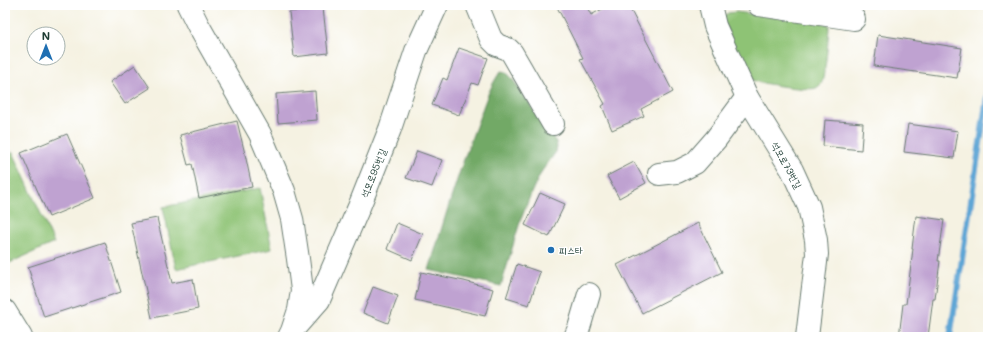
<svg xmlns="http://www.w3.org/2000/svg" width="993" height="342" font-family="Mali,'Poor Story',sans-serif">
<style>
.green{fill:#8ec375;stroke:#568054}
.forest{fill:#72a966;stroke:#48734d}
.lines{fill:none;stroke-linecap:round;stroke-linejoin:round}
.stream{stroke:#5fa6d5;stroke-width:6}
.building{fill:#bfa2d1}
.minor-casing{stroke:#6a7c71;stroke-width:24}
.minor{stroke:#fff;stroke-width:22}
.poi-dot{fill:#1f6fb2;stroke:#fff;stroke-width:1.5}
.labels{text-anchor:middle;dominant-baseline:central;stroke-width:3;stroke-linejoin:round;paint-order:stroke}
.street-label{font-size:10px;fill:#1f3d34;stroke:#fff}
.poi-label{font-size:10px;fill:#1f3d34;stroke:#fff;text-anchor:start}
</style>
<rect width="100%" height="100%" fill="#fff"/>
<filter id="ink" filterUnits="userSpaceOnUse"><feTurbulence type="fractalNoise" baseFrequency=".025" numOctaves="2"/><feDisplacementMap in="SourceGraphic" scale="8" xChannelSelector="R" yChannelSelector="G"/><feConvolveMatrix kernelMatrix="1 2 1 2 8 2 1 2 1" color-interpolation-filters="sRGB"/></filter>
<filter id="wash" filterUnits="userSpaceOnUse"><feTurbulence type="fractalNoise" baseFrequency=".012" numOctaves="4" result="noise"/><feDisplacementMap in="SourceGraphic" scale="16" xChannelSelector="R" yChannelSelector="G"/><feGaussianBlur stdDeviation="0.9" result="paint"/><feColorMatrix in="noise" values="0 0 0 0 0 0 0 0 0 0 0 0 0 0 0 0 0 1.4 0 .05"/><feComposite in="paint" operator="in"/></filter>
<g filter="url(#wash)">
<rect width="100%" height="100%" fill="#f5f2e2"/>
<g class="green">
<path d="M736,12l87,11 6,2c0,9 -4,53 -8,59 -1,1 -3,3 -5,4 -8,3 -52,-4 -61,-7 -3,-1 -6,-3 -9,-5l-22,-54v-6l4,-3z"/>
<polygon points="13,152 54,243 5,265 5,156"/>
<polygon points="260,188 272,249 176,269 163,207"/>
</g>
<path class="forest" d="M501,71l5,1 5,5 45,65 1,5 -1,5 -14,19 -10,20 -12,31 -19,64 -72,-16c15,-50 30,-100 49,-149 6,-16 12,-36 23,-50z"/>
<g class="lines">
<polyline class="stream" points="950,337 988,91"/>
</g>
<g id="blocks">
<g class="building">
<polygon points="556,5 586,5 591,15 610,5 628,5 673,92 641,109 644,116 612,130 602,106 605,104 580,59 583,58"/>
<polygon points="323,8 328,53 294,57 289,12"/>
<polygon points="878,35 962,48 957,78 874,66"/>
<polygon points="459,48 488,58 478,85 472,83 459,115 432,105 443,78 447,80"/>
<polygon points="135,65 150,88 125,104 110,82"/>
<polygon points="315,91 317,120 278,123 276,94"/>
<polygon points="825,120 863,123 861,150 823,146"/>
<polygon points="237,121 245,154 252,187 199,198 192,164 188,165 180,135"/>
<polygon points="908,124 958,131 954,158 904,152"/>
<polygon points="67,134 95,198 49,217 21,153"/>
<polygon points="417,151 442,160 432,187 406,178"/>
<polygon points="634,162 646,183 619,198 607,176"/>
<polygon points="540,193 565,204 549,237 525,225"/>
<polygon points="916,216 944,220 938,261 940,261 935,299 933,299 928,337 899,337 903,304 906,304 913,249 912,249"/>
<polygon points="157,218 172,283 193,279 198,309 152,318 131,223"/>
<polygon points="397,223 423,234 412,260 387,249"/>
<polygon points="698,223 722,272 642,313 617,265"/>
<polygon points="105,242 121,292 44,317 28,267"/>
<polygon points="517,264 540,272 529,305 506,298"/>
<polygon points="421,272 464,281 493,289 485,316 415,300"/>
<polygon points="373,287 398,296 388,323 363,313"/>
</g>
</g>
</g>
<g filter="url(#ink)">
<use href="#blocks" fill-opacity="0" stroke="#6a7c71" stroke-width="1"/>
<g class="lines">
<defs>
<g id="minor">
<polyline points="188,5 198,25 260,134 284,191 292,219 298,259 302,290 299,310 292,331 289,337"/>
<polyline points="477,5 491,39 497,45 508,49 512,53 553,124"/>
<polyline points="710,5 715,26 747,97 792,170 809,207 816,240 817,254 807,337"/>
<polyline points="759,5 854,19"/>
<polyline points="659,174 677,172 695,163 716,139 747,97"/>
<polyline points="5,311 21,337"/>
<polyline points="296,326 319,300 359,207 390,129 416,51 437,5"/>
<polyline points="575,337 579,328 589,294"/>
</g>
</defs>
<use href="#minor" class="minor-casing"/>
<use href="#minor" class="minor"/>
</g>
</g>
<circle class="poi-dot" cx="551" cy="250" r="4"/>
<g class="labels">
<g class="street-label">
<text transform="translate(787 165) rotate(61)">석모로73번길</text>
<text transform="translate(373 173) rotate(-68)">석모로95번길</text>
</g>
<g class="poi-label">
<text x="559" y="250">피스타</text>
</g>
</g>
<rect width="993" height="342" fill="none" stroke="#fff" stroke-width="20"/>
<g transform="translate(46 46)"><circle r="19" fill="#ffffff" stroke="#a5b1ae"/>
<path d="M0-3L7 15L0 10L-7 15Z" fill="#1f6fb2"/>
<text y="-6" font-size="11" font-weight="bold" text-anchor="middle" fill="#1f3d34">N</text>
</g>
</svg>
